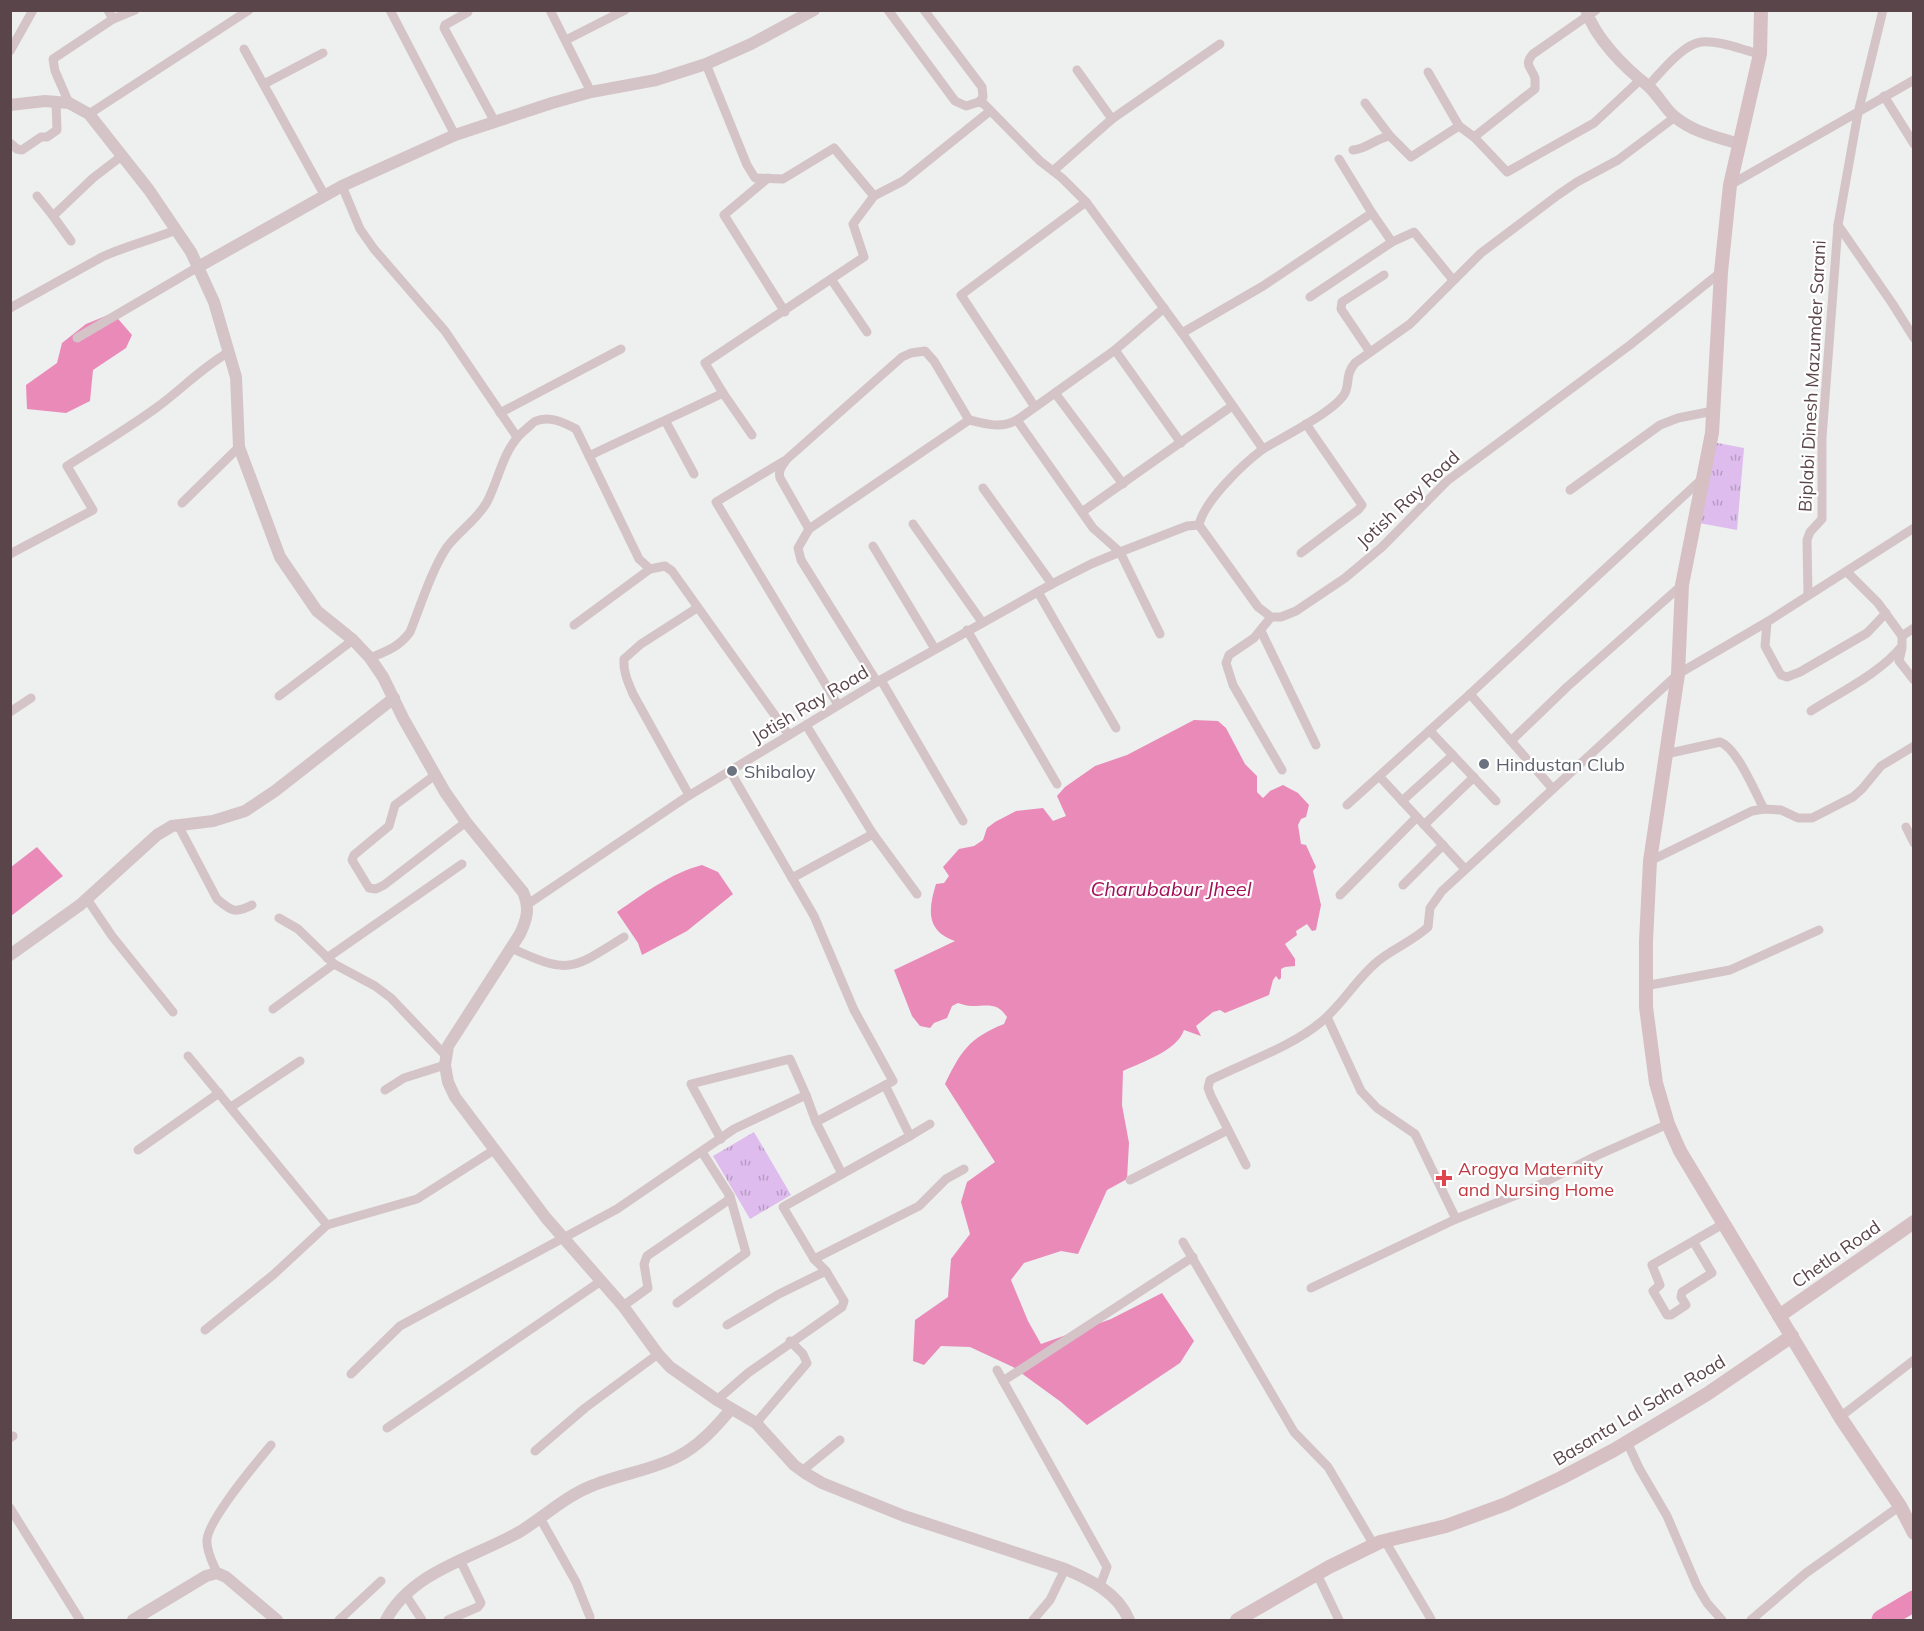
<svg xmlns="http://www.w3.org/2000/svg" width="1924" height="1631" font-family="Mulish,sans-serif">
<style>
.park{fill:url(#park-tufts)}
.water{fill:#e98ab8}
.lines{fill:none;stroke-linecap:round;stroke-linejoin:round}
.river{stroke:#e98ab8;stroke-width:21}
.minor{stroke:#d4c4c8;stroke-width:9}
.tertiary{stroke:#d4c4c8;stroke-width:12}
.secondary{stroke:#d6c0c4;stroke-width:14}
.worship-dot{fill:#6b7280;stroke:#fff;stroke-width:2}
.health-dot{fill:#e0444e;stroke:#fff;stroke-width:2}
.labels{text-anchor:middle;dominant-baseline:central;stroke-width:4.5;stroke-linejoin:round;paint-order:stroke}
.street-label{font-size:18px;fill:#5a464a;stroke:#fff}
.worship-label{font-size:18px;fill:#5b616d;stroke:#fff;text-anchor:start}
.health-label{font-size:18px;fill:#be3a42;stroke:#fff;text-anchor:start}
.water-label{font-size:20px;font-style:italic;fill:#a21157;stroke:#fff}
</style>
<defs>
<pattern id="park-tufts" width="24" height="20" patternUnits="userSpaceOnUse" patternTransform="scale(1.5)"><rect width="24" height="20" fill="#debced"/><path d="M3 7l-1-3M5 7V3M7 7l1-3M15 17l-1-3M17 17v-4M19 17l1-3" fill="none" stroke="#b79bc2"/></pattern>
</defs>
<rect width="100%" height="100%" fill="#edf0ee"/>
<g class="park">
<polygon points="1707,441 1744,448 1737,530 1699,523"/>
<polygon points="754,1132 791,1195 750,1219 713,1156"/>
</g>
<g class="water">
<polygon points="113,313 132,335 126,348 93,370 90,401 66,413 27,409 26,385 57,363 62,343 86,324"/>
<path d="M1194,720l24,1 8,7 19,36 12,12v16l6,6 7,-7 13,-6 15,8 11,12 -3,12 -5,2 -3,6 3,19 5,1 10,22 -3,4 8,34 -5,25 -4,1 -5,-7 -11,7 1,4 -12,9 10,15v7l-10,1 -4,2v9l-2,2 -3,-4 -3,4 -4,15 -44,18 -5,-3 -7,2 -17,14 5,10 -17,-6c-7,21 -42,32 -61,41l-1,34 7,38 -2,36 -20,11 -29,64 -17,-3 -37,12 -13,17 17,41 13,23 70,-25 51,-26 32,48 -14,22 -93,62 -26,-23 -48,-35 -43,-20 -29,-1 -17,19 -11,-4 2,-41 33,-23 3,-38 19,-25 -9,-32 6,-20 28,-20 -50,-78c16,-33 24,-46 59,-60l3,-7c-10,-15 -19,-11 -35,-11 -5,0 -10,-2 -14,-3l-6,3 -5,12 -13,5 -4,5 -10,-2 -8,-10 -18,-46 61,-29c-29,-10 -27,-31 -19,-57l8,-1 5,-7 -6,-9 16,-18 15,-3 9,-6 4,-12 8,-6 21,-11 27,-3 10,13 13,-5 -9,-20 8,-9 30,-21 32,-11z"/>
<polygon points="37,847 63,876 11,916 11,867"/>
<path d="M702,865l16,7 15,22 -46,37 -45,24 -4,-12 -21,-31c26,-18 54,-39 85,-47z"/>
</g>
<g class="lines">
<polyline class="river" points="1882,1620 1914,1601"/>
<g class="minor">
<polyline points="108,10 113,19 135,10"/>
<polyline points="390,10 455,135"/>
<polyline points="550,10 591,92"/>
<path d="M888,10l67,91 11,5 13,-4 5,2 56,57 22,17 24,24 96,131 81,116c-20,15 -59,52 -64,76"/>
<polyline points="924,10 982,87 983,97 979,102"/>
<polyline points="1883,10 1858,113 1838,225 1892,303 1914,338"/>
<polyline points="468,12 445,25 444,28 495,122"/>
<polyline points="566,40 625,10"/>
<polyline points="244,49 325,196"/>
<polyline points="10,51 33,10"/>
<polyline points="706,64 747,165 755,178 783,179 834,148 874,196"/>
<polyline points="1077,70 1112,119"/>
<polyline points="1428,72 1459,126"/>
<polyline points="264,84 323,53"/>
<path d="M1648,86c12,-13 35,-42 53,-44 19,-2 41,8 59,12"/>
<polyline points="1884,96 1914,144"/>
<polyline points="69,103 55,71 53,59 113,19"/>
<polyline points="1365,103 1390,136"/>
<polyline points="89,114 249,10"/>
<polyline points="1474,137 1507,172 1594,123 1639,81"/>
<polyline points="10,143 17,149 22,150 41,137 47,137 57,130 56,102"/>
<path d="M1353,150c14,-1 23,-12 37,-14l21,21 48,-31 15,11 61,-48c0,-2 0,-9 0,-11 -3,-10 -12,-13 -2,-24l63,-44"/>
<polyline points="1053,171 1112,119 1220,44"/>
<polyline points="768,178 724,215 785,312"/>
<polyline points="1730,185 1914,80"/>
<polyline points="342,186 360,229 374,249 445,331 517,437"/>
<polyline points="37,196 53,216 93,178 123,155"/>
<polyline points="1372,213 1392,242"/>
<polyline points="53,216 71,241"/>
<polyline points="831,279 867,332"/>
<polyline points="1310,297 1392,242 1414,232 1453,280"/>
<path d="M10,308l92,-51c24,-11 49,-17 74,-27"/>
<polyline points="1182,333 1263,286 1372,213 1339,159"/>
<polyline points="77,338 198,267"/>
<polyline points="1115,350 1181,443"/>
<polyline points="1370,352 1341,309 1342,302 1384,275"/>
<polyline points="1055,393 1123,484"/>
<polyline points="1035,407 961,295 1086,202"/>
<polyline points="500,413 621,349"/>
<polyline points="666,422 694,474"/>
<polyline points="752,435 723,393 705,363 864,257 853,224 874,196 903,181 990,111"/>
<path d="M1263,449c18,-11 73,-38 82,-56 5,-11 0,-18 10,-30l55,-39 71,-71 77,-58 19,-13 41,-22 57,-43"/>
<path d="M589,456c45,-22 89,-41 134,-63"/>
<polyline points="784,461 716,502 838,705"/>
<polyline points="983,488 1052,584"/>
<polyline points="1570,490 1660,425 1678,418 1713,411"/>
<polyline points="182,503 239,447"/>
<polyline points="1082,512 1232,406"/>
<polyline points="913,524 982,622"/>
<path d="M809,529l-29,-51c-2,-8 2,-12 7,-19l115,-102 9,-4 14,-2 9,10 35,59"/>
<polyline points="873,546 935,649"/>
<polyline points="1301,553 1358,510 1362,505 1306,424"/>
<path d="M10,554l83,-44 -26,-44c30,-19 60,-37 89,-58 25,-18 45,-40 73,-56"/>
<polyline points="1847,572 1878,603 1902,636"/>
<polyline points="1038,592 1116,728"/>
<polyline points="1808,595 1807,540 1810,532 1822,519 1822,438 1838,225"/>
<polyline points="1271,617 1254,638 1229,655 1226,663 1233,685 1282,770"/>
<polyline points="1767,622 1765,646 1778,670 1781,675 1787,677 1800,672 1867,633 1886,613"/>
<polyline points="574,625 650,569"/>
<polyline points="967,630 1057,784"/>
<polyline points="1261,631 1316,745"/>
<polyline points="1160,634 1120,552 1187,526 1199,525 1258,607 1271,617 1281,617 1296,611 1345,578 1382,547 1447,481 1630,345 1721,272"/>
<polyline points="1902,648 1899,661 1914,680"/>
<path d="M370,658c17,-7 29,-11 40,-26 10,-25 22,-63 37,-85 12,-16 30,-27 40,-45 13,-25 16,-54 38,-72 4,-3 8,-8 11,-9 13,-6 29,2 40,8l63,130 11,10 15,-3 7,5 117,164"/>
<polyline points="881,680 963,821"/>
<path d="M877,682l-76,-122 -3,-12 11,-19 160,-109c19,4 31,9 48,0"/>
<polyline points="1470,694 1552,788"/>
<polyline points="279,696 353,640"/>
<path d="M1811,711c31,-20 68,-37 91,-65v-10l12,-8"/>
<polyline points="10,712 31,698"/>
<polyline points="806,725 873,834 917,894"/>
<polyline points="1430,731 1496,801"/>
<polyline points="1511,741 1567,687 1682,585"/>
<path d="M1666,754l54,-12c17,6 35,50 44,67"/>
<polyline points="730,771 814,916 854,1010 893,1081 816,1122"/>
<polyline points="435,775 395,805 389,826 354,855 352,860 369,888 376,889 384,885 466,822"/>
<polyline points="1380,777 1465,869"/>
<path d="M689,795l-56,-101c-5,-12 -10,-22 -9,-35l17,-15 56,-36"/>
<polyline points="1402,801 1453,755"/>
<polyline points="1347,805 1470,694 1703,478"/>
<path d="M178,825l39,74c14,12 18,15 35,6"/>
<polyline points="1424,825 1474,777"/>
<polyline points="1906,827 1914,843"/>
<polyline points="1650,861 1752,811 1764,809 1781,810 1798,818 1812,818 1853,797 1862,789 1881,766 1914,746"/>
<polyline points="792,878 873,834"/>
<polyline points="1403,885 1443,845"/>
<polyline points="1340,895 1417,817"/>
<polyline points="87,899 112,936 173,1012"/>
<polyline points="528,904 685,798 877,682 1052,584 1091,564 1120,552 1093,528 1017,420 1115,350 1164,308"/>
<polyline points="279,918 298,929 334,964 375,986 391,998 447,1057"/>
<path d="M511,948c59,27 60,22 113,-11"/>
<polyline points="327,958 462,864"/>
<polyline points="1645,986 1730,970 1819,930"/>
<polyline points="273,1009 334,964"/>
<polyline points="1327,1017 1361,1091 1377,1108 1415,1134 1456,1219"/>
<polyline points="188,1056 327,1225"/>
<polyline points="385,1090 404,1078 445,1065"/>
<polyline points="231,1107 300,1061"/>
<polyline points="910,1136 930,1124"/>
<polyline points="721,1139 691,1084 790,1059 806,1095"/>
<polyline points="138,1150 219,1093"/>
<path d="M1246,1165l-35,-69 -3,-8 2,-8c34,-17 83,-34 111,-58 22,-18 35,-43 57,-61 16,-13 35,-20 50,-34l2,-19 12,-17 236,-217 89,-52 147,-94"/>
<polyline points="842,1174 910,1136 885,1085"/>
<polyline points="1130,1180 1228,1130"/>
<polyline points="1693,1241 1712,1273 1682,1292 1681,1297 1686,1305 1671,1315 1667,1315 1653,1291 1660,1285 1652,1265 1723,1224"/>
<polyline points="1183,1242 1294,1432 1328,1467 1374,1545"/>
<polyline points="1311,1288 1456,1219 1529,1190 1596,1156 1668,1124"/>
<polyline points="677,1303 746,1253 730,1196"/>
<polyline points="623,1306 648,1288 644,1264 647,1256 727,1201 730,1196 702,1152"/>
<polyline points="727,1325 779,1294 826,1271 814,1259"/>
<polyline points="205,1330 273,1275 327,1225 417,1199 494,1150"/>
<polyline points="997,1370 1107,1567 1100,1586"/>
<polyline points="351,1374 400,1326 617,1209 734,1129 806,1095 816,1122 842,1174 783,1207 814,1259 919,1206 946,1179 964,1169"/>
<polyline points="1003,1381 1193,1257"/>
<polyline points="717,1400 748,1373 842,1307 844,1301 826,1271"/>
<polyline points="1840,1417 1914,1360"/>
<polyline points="756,1423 807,1363 803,1354 790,1341"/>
<polyline points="387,1428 601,1281"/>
<polyline points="10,1438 13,1436"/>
<polyline points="1627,1442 1639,1468 1667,1516 1697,1586 1707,1603 1722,1620"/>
<polyline points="535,1451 585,1408 658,1354"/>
<polyline points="802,1471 840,1440"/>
<polyline points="10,1508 80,1620"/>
<polyline points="540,1518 576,1582 590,1617"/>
<polyline points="1385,1541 1431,1619"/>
<path d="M217,1573c-4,-10 -10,-20 -10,-31 -2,-19 50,-80 64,-97"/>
<polyline points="1317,1574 1339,1620"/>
<polyline points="405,1594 422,1620"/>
<polyline points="339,1620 381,1581"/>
<polyline points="448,1620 478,1607 481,1603 460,1560"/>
<polyline points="1033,1620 1050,1600 1065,1569"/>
<polyline points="1751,1620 1806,1573 1900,1506"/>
</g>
<g class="tertiary">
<path d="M1586,10c9,28 39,58 61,75 11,9 17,23 28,32 18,15 42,20 64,27"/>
<path d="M10,105l35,-4 24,2 20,11 60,76 42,62 23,50 22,75 3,70 41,110 37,54 36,29 17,18 13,19 20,41 42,74 21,30 57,70c7,16 4,27 -3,42l-72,112 -3,19 3,17 7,15 91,121 77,88 35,48 12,13 47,33 39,23 38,42 11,8 17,10 82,33 161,53c26,11 53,24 64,51"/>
<polyline points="198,267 342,186 455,135 552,103 591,92 656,80 706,64 751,44 814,10"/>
<polyline points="10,955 80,905 157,835 172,826 213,821 245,811 275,791 394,698"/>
<polyline points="133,1620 206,1576 217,1573 226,1577 277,1620"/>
<path d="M386,1620c27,-50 88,-62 135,-89 24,-15 46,-36 73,-46 27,-11 58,-15 83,-28 22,-11 39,-30 54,-48"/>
</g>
<g class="secondary">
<polyline points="1761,10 1760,54 1730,185 1721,272 1712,433 1682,585 1678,674 1650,861 1646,941 1646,1007 1656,1083 1668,1124 1680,1151 1840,1417 1900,1506 1914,1533"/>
<polyline points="1779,1316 1914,1222"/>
<polyline points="1237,1620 1329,1567 1380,1542 1446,1526 1506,1504 1561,1478 1614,1450 1707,1394 1792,1336"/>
</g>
</g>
<g class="worship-dot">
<circle cx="1484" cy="764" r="6"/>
<circle cx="732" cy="771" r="6"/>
</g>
<path class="health-dot" d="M1441 1169h6v6h6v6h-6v6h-6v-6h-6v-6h6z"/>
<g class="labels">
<g class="street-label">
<text transform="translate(1812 376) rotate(-87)">Biplabi Dinesh Mazumder Sarani</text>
<text transform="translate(1408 499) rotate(-43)">Jotish Ray Road</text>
<text transform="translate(810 704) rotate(-31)">Jotish Ray Road</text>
<text transform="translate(1836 1254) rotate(-35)">Chetla Road</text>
<text transform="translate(1639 1410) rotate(-31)">Basanta Lal Saha Road</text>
</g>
<g class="worship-label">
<text x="1496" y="764">Hindustan Club</text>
<text x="744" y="771">Shibaloy</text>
</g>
<g class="health-label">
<text x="1458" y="1168">Arogya Maternity<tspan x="1458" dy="21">and Nursing Home</tspan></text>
</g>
<g class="water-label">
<text x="1171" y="888">Charubabur Jheel</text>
</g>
</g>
<rect width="1924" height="1631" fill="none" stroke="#5a464a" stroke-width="24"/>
</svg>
